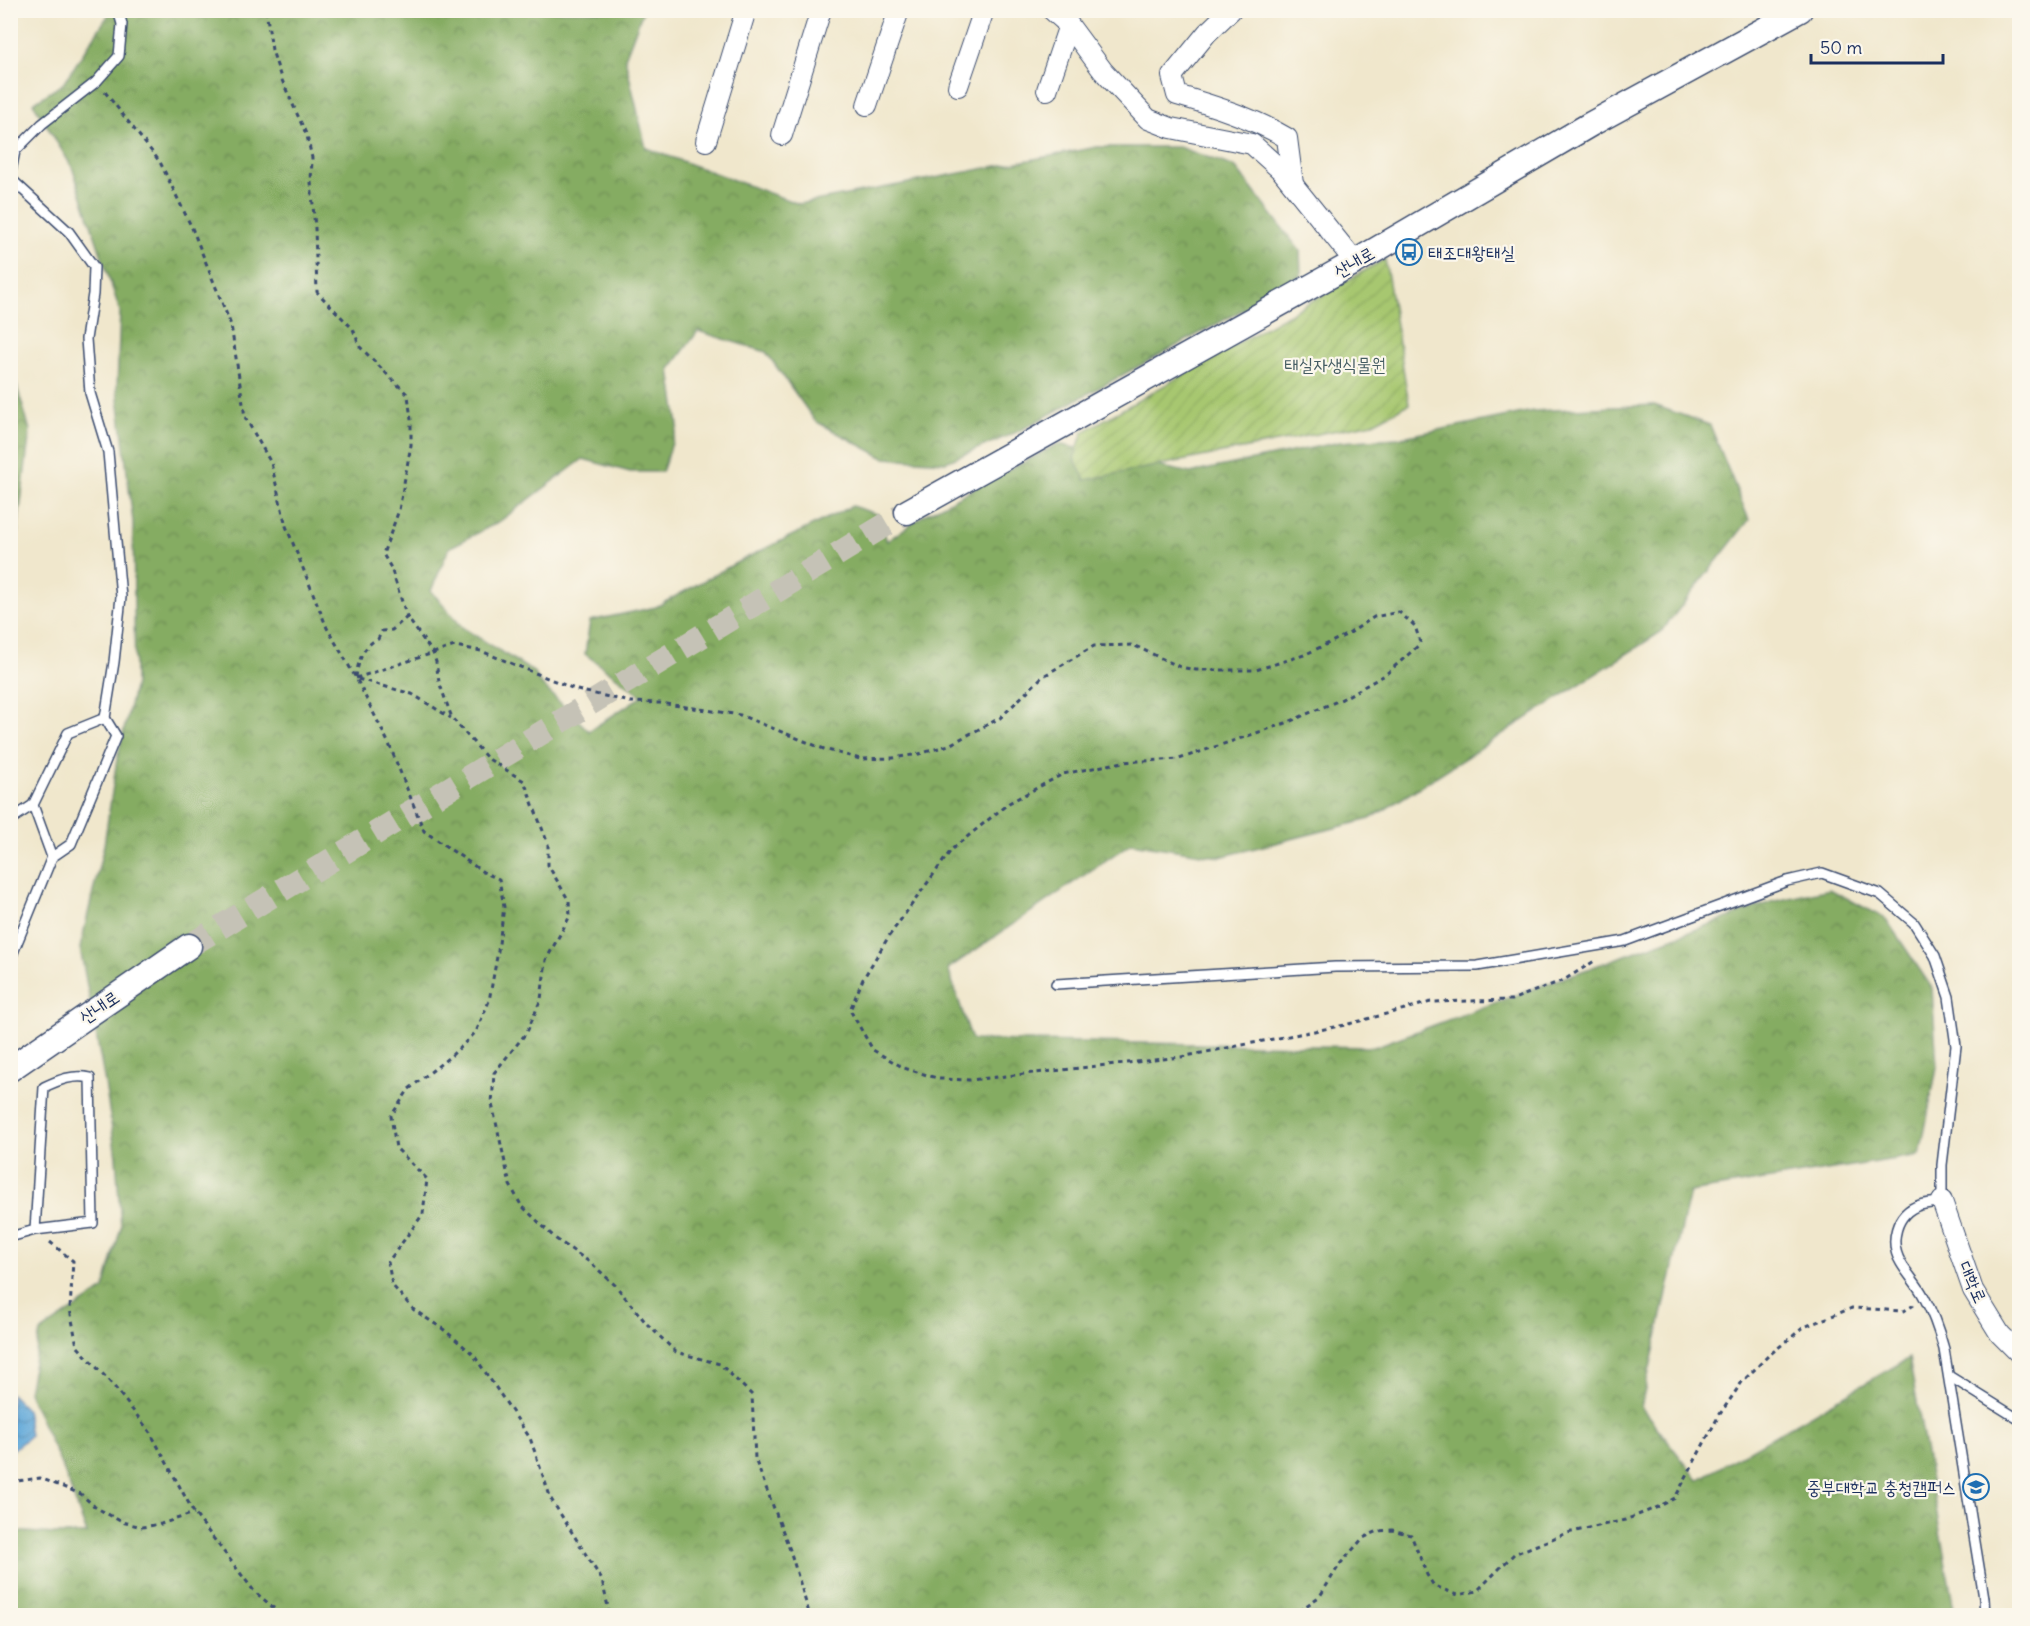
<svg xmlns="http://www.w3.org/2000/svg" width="2030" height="1626" font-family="Delius,'Poor Story',sans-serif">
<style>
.forest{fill:url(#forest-crowns);stroke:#506e60;stroke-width:1.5}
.garden{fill:url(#garden-furrows);stroke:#617b67;stroke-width:1.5}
.water{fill:url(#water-waves);stroke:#3e6c9c;stroke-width:1.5}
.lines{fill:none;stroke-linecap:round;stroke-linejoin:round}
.tertiary-tunnel{stroke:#c5c2b6;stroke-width:24;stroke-dasharray:24 12;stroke-linecap:butt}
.service-casing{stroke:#3b4b6e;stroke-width:12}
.minor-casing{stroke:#3b4b6e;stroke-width:22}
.tertiary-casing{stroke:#3b4b6e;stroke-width:27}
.path{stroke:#3b4b6e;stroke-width:3;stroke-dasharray:4.5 4.5;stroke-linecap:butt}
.service{stroke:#fff;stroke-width:9}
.minor{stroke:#fff;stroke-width:20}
.tertiary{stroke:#fff;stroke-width:24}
.labels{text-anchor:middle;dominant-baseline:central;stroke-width:4.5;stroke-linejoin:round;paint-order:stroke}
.poi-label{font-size:18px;fill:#1b2f5e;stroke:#fbf7ec;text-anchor:start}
.street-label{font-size:18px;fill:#1b2f5e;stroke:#fbf7ec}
.park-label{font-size:18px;fill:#455d63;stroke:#fbf7ec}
</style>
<defs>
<pattern id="forest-crowns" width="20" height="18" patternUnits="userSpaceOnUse" patternTransform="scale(1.5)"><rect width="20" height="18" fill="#85ac62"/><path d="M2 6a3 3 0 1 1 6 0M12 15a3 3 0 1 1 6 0" fill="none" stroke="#6c8c54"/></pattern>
<pattern id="garden-furrows" width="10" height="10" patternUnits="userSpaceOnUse" patternTransform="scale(1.5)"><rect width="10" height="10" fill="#a7c770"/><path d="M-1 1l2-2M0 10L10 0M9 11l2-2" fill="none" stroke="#8fab63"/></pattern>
<pattern id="water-waves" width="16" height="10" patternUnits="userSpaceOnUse" patternTransform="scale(1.5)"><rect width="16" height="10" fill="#62a9d9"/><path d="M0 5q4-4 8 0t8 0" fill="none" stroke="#508ab3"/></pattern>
</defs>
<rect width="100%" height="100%" fill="#fbf7ec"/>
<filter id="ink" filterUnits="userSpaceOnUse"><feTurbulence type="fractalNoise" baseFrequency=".0167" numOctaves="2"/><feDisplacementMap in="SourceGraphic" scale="12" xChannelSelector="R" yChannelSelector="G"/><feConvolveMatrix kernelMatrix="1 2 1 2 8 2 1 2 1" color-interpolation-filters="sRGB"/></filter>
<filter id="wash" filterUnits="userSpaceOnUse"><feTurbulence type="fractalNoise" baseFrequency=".008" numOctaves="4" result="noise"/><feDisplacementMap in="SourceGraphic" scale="24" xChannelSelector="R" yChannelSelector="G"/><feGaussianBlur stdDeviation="1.35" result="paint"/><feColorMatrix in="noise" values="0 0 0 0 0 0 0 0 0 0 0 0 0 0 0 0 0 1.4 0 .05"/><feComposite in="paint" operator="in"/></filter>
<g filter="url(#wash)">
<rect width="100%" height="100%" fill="#f0e7cc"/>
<g class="forest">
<polygon points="111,11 643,11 625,58 646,148 799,204 1097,147 1179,147 1235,167 1300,251 1301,276 1250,306 1017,432 946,462 884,458 815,421 766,352 698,331 670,369 678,426 662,472 630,472 583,459 500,521 449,548 431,591 463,628 535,673 539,682 589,731 642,696 585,654 590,621 656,607 736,563 852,506 877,514 887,541 924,515 1058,444 1190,473 1340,442 1398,438 1533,411 1654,405 1710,425 1749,520 1661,632 1370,819 1220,857 1131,843 948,969 972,1040 1374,1047 1771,902 1830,889 1886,919 1932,988 1937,1067 1920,1155 1690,1192 1641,1407 1698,1480 1909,1358 1955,1615 11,1616 10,1531 56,1534 87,1534 64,1471 28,1392 40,1332 104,1289 121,1227 116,1157 105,1083 80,948 104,845 117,759 135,684 133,522 117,389 120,311 72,167 33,103 63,84"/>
<polygon points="11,367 30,430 11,582 10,367"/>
</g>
<polygon class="garden" points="1385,259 1409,404 1373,423 1085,480 1074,458 1083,432"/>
<polygon class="water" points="11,1394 26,1409 30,1436 11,1451"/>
</g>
<g filter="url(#ink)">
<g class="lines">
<polyline class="tertiary-tunnel" points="189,946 907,512"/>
<defs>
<g id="service">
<polyline points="10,176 15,151 42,124 96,82 119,56 122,24 118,10"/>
<polyline points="10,178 69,232 94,267 93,294 86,339 90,393 108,452 121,597 114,662 105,718 116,736 71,844 52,857 10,960"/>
<polyline points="10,820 33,805"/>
<polyline points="52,857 33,805 68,733 105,718"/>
<path d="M1056,984l279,-17 142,-1 148,-25 162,-60 35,-8 58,21 34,29 21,33 14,41 7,49 -14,119v36c-7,2 -15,2 -22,4 -25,8 -31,38 -19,58 7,12 17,22 23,34 9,16 15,34 20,52l40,249 1,18"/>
<path d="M10,1237l25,-7 58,-7 -3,-145c-17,-4 -31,2 -46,9l-9,143"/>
<polyline points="1949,1376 2020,1420"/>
</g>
<g id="minor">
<polyline points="1052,10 1069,25 1103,71 1148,119 1171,128 1252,144 1282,171 1355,262"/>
<path d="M1231,10l-24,23 -35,43 5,19c38,11 76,23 110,43l6,46"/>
<polyline points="958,86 984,10"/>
<polyline points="1047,90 1069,25"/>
<polyline points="867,105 899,10"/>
<polyline points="782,135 821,10"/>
<polyline points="706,141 746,10"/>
<polyline points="1942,1201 1973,1290 2000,1334 2020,1354"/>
</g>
<g id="tertiary">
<polyline points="907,512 1355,262 1591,124 1800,10"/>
<polyline points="10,1069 189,946"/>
</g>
</defs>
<use href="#service" class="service-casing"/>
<use href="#minor" class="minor-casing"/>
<use href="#tertiary" class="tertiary-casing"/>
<g class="path">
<polyline points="266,10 272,50 281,78 307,136 312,158 311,182 315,228 317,292 353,329 360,347 408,395 411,420 411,445 399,510 383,554 391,568 407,617 433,653 436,662 439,682 452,718 487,758 524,781 548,844 548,865 569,901 570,916 546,960 541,999 527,1032 494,1073 492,1104 510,1185 521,1205 556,1239 591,1263 615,1285 647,1324 676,1352 720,1364 752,1395 755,1459 790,1550 810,1616"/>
<polyline points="105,92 160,162 192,228 231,325 245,417 271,463 286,526 327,628 356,678 389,744 424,831 483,872 499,879 504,907 498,951 489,1001 476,1032 452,1055 409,1089 391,1116 396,1148 427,1179 423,1214 388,1262 392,1285 414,1310 443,1329 473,1354 530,1438 551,1499 602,1580 610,1616"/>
<path d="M356,677c2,-15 7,-32 22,-38l4,-8 10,-1 15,-13"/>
<polyline points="356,678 455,646 481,651 577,690 631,702 660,703 740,715 824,749 860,759 893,758 919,754 949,745 1000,718 1042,677 1094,646 1133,645 1180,667 1196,670 1256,670 1304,655 1350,633 1374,617 1399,612 1415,626 1420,642 1419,645 1385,675 1342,699 1286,723 1179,759 1123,762 1063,774 1009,803 952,849 889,936 863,979 850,1010 873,1050 904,1068 940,1079 970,1080 1181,1057 1345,1025 1431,1002 1511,1000 1564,980 1596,960"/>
<polyline points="358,679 412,694 451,718"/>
<polyline points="50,1242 73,1261 70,1309 77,1346 112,1384 150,1432 194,1513 254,1591 283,1616"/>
<polyline points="10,1482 40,1478 81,1494 95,1507 122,1522 142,1527 161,1524 194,1513"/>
<polyline points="1292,1616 1320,1596 1340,1564 1363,1538 1378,1531 1392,1530 1411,1535 1427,1575 1434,1586 1458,1595 1477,1591 1514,1554 1567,1533 1625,1520 1658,1507 1675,1498 1718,1417 1742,1382 1768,1356 1804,1327 1852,1308 1904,1311 1914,1305"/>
</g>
<use href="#service" class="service"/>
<use href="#minor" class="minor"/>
<use href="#tertiary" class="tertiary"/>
</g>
</g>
<defs>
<symbol id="bus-ring" viewBox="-11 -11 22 22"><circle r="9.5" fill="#fbf7ec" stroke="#1f6fb2" stroke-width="1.5"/><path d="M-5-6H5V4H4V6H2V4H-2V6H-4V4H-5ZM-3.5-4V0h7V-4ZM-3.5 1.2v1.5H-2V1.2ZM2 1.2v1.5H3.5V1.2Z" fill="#1f6fb2"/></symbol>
<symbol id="university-ring" viewBox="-11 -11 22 22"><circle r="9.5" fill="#fbf7ec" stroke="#1f6fb2" stroke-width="1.5"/><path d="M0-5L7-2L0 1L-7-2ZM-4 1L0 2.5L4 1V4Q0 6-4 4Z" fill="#1f6fb2"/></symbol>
</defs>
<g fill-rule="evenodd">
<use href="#bus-ring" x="1394" y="237" width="30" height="30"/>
<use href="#university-ring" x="1961" y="1472" width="30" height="30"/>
</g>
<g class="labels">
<g class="poi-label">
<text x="1428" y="252">태조대왕태실</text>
<text x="1956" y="1487" text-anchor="end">중부대학교 충청캠퍼스</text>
</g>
<g class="street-label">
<text transform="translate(1354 262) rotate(-30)">산내로</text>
<text transform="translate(99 1007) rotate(-34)">산내로</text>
<text transform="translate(1973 1282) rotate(66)">대학로</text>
</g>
<g class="park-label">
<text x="1335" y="364">태실자생식물원</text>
</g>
</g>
<rect width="2030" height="1626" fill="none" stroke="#fbf7ec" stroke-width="36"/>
<path d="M1811 54v9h132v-9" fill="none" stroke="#1b2f5e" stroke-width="3"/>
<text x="1820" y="54" font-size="18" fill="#1b2f5e" stroke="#fbf7ec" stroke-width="4.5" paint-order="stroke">50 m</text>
</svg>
